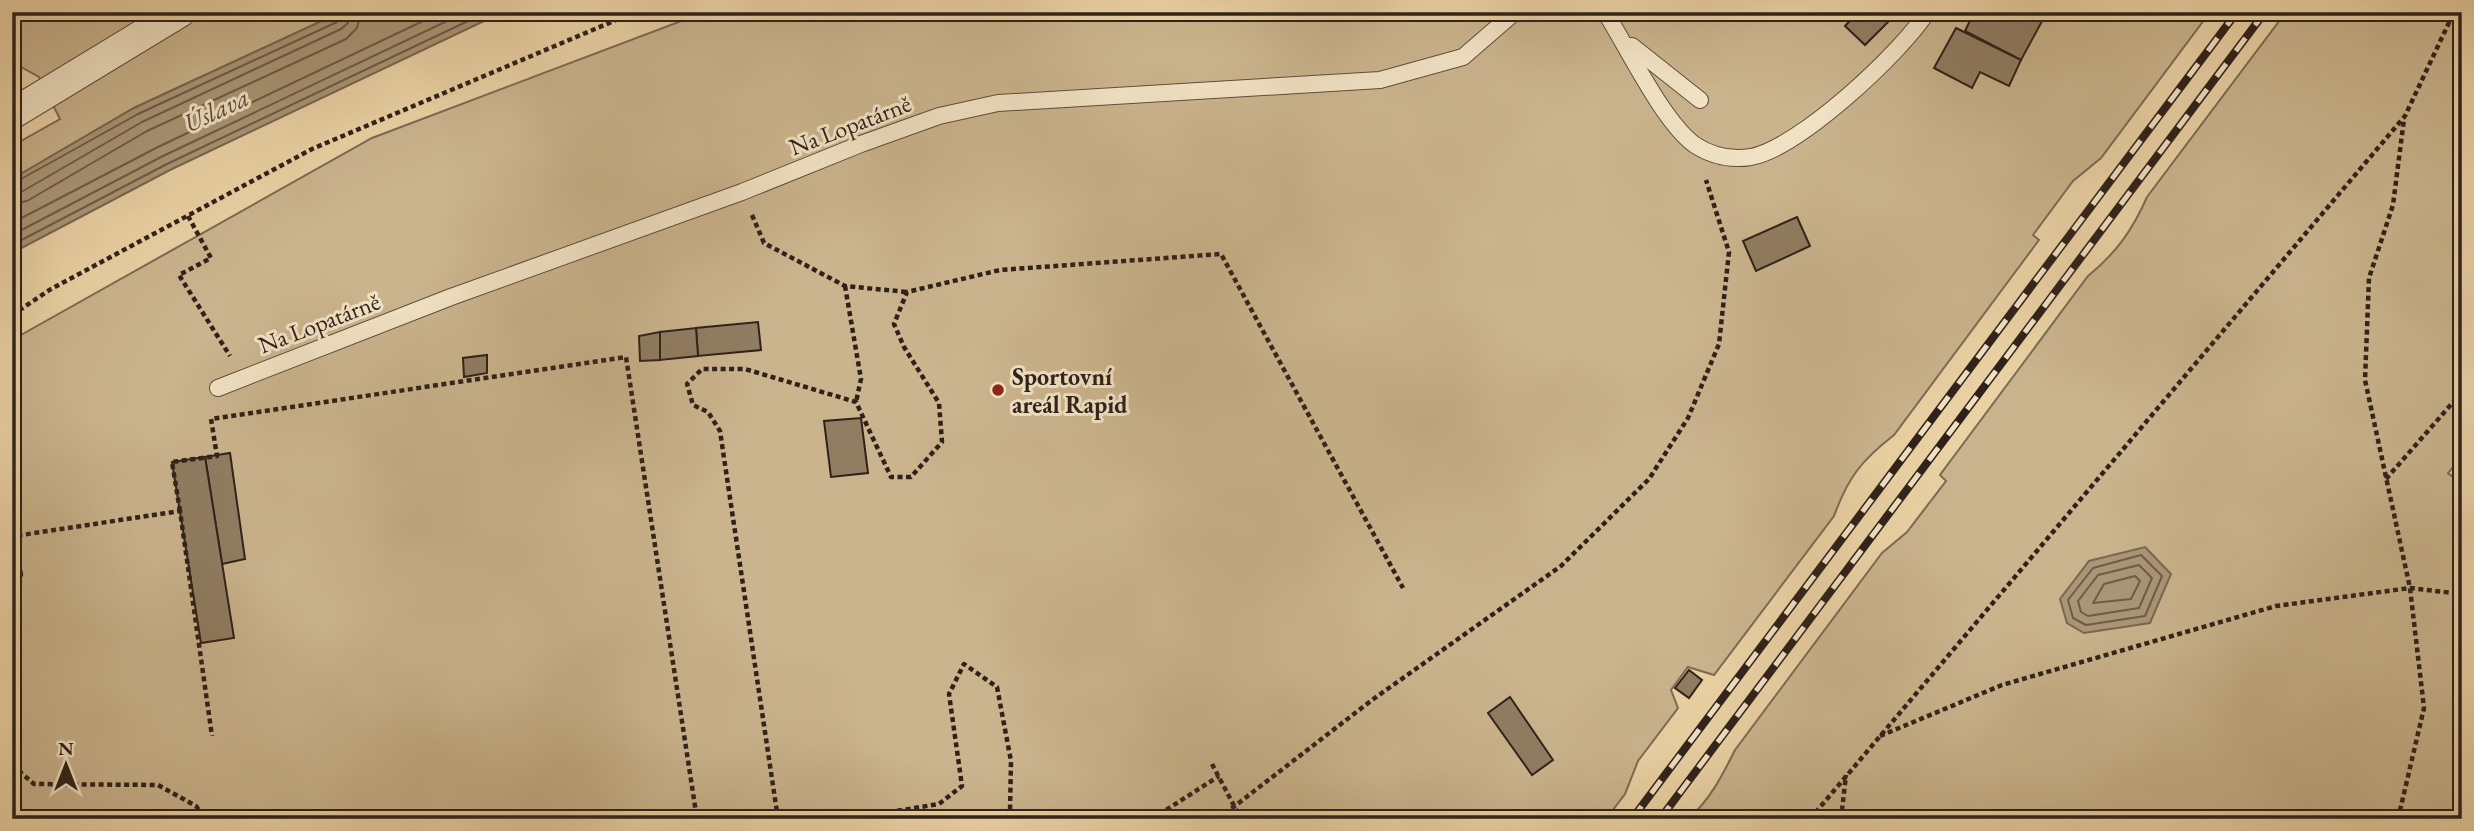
<svg xmlns="http://www.w3.org/2000/svg" width="2474" height="831" font-family="'EB Garamond',serif">
<style>
.green{fill:#cab48d;stroke:#7c6a54;stroke-width:2}
.water{fill:#aa9676;stroke:#796751;stroke-width:2}
.lines{fill:none;stroke-linecap:round;stroke-linejoin:round}
.shore{stroke:#6c5c48;stroke-width:2}
.building{fill:#907d62;stroke:#2f211a;stroke-width:2}
.lane-casing{stroke:#5e4d3d;stroke-width:18}
.street-casing{stroke:#5e4d3d;stroke-width:32}
.path{stroke:#2f211a;stroke-width:4.5;stroke-dasharray:5 3.5;stroke-linecap:butt}
.lane{stroke:#f1e2c4;stroke-width:16}
.street{stroke:#f1e2c4;stroke-width:30}
.rail-casing{stroke:#2f211a;stroke-width:8}
.rail{stroke:#f1e2c4;stroke-width:5;stroke-dasharray:16;stroke-linecap:butt}
.poi-dot{fill:#8f2418;stroke:#f1e2c4;stroke-width:2.5}
.labels{text-anchor:middle;dominant-baseline:central;stroke-width:6;stroke-linejoin:round;paint-order:stroke}
.street-label{font-size:24px;fill:#2f211a;stroke:#f1e2c4}
.poi-label{font-size:24px;font-weight:bold;fill:#2f211a;stroke:#f1e2c4;text-anchor:start}
.water-label{font-size:26px;font-style:italic;fill:#5a4a3a;stroke:#f1e2c4}
</style>
<rect width="100%" height="100%" fill="#ead2a5"/>
<filter id="stains"><feTurbulence type="fractalNoise" baseFrequency=".00286" numOctaves="4"/><feColorMatrix values="0 0 0 0 .2 0 0 0 0 .09 0 0 0 0 .02 0 0 0 .5 -.17"/></filter>
<radialGradient id="worn" r=".72"><stop offset=".6" stop-color="#630" stop-opacity="0"/><stop offset="1" stop-color="#630" stop-opacity=".3"/></radialGradient>
<g class="green">
<polygon points="12,12 341,12 134,108 12,179 12,146 60,119 39,77 12,62"/>
<path d="M705,12h1505l-109,146 -28,23 -40,54 6,5 -145,195c-32,25 -46,42 -60,81l-120,159 -26,-8 -17,23 7,18 -40,53 -13,33 -19,25h-1594v-479l360,-202z"/>
<path d="M2286,12h176v445l-14,16 14,11v335h-774c22,-19 34,-43 47,-69l147,-197 25,-21 39,-51 -6,-6 148,-199c28,-23 44,-45 59,-79z"/>
</g>
<g class="water">
<polygon points="341,12 503,12 170,170 12,253 12,179 134,108"/>
<polygon points="2145,547 2171,574 2150,623 2084,633 2067,623 2060,599 2089,561"/>
</g>
<g class="lines">
<g class="shore">
<polyline points="12,184 138,114 337,22 341,12"/>
<polyline points="12,193 23,191 142,122 341,29 348,23 350,12"/>
<polyline points="12,204 27,201 147,131 346,39 357,28 361,12"/>
<polyline points="12,223 158,147 442,12"/>
<polyline points="12,235 163,156 466,12"/>
<polyline points="12,245 167,164 487,12"/>
<polygon points="2141,555 2162,576 2145,616 2086,625 2073,618 2068,600 2093,568"/>
<polygon points="2139,565 2152,578 2139,608 2088,616 2081,612 2078,601 2098,575"/>
<polygon points="2135,576 2140,581 2131,599 2093,603 2104,584"/>
</g>
</g>
<g class="building">
<polygon points="1858,12 1890,12 1894,16 1865,45 1845,26"/>
<polygon points="1974,12 2047,12 2021,60 1965,31"/>
<polygon points="1956,28 2021,60 2009,86 1980,72 1972,88 1934,68"/>
<polygon points="1797,217 1810,246 1756,271 1743,241"/>
<polygon points="758,322 761,350 698,356 696,328"/>
<polygon points="696,328 698,356 660,360 660,332"/>
<polygon points="660,332 660,360 640,361 639,336"/>
<polygon points="487,355 487,373 464,377 463,358"/>
<polygon points="861,418 868,473 831,477 824,421"/>
<polygon points="230,453 245,559 222,564 205,457"/>
<polygon points="205,457 234,638 201,643 172,462"/>
<polygon points="1689,670 1702,680 1689,698 1675,688"/>
<polygon points="1510,697 1553,760 1532,775 1488,713"/>
</g>
<g class="lines">
<defs>
<g id="lane">
<path d="M1605,12c23,36 58,110 90,133 17,11 37,15 56,12 48,-9 150,-104 176,-145"/>
<polyline points="1632,46 1700,100"/>
<polyline points="218,388 451,297 742,192 861,144 939,116 998,103 1380,80 1463,57 1515,12"/>
</g>
<polyline id="street" points="12,114 180,12"/>
</defs>
<use href="#lane" class="lane-casing"/>
<use href="#street" class="street-casing"/>
<g class="path">
<polyline points="752,215 764,243 845,286 907,292"/>
<polyline points="188,216 211,258 179,275 230,356"/>
<polyline points="845,286 861,379 856,402"/>
<polyline points="12,315 51,289 312,149 635,12"/>
<polyline points="2386,479 2462,392"/>
<polyline points="180,511 172,462 217,456 211,419 626,357 697,819"/>
<polyline points="12,576 21,575 15,536 180,511 212,736"/>
<polyline points="12,694 20,772 34,784 158,785 196,806 205,819"/>
<polyline points="1880,736 2002,685 2276,606 2410,588 2462,594"/>
<polyline points="1212,764 1241,819"/>
<polyline points="778,819 720,431 708,412 693,405 687,384 702,369 745,369 856,402 891,477 911,477 942,442 939,403 904,347 894,324 907,292 1000,270 1221,254 1403,588"/>
<polyline points="847,819 939,804 962,786 949,694 964,664 997,687 1011,761 1010,812"/>
<polyline points="1152,819 1219,776"/>
<polyline points="1218,819 1372,700 1561,566 1649,479 1688,418 1719,344 1729,252 1706,180"/>
<polyline points="1810,819 2405,116 2454,12"/>
<polyline points="1841,819 1846,775"/>
<polyline points="2398,819 2424,708 2410,588 2365,380 2369,278 2393,205 2404,119"/>
</g>
<use href="#lane" class="lane"/>
<use href="#street" class="street"/>
<defs>
<g id="rail">
<polyline points="1632,819 2237,12"/>
<polyline points="1660,819 2265,12"/>
</g>
</defs>
<use href="#rail" class="rail-casing"/>
<use href="#rail" class="rail"/>
</g>
<circle class="poi-dot" cx="998" cy="390" r="7"/>
<g class="labels">
<g class="street-label">
<text transform="translate(850 125) rotate(-21)">Na Lopatárně</text>
<text transform="translate(319 323) rotate(-21)">Na Lopatárně</text>
</g>
<g class="poi-label">
<text x="1012" y="376">Sportovní<tspan x="1012" dy="28">areál Rapid</tspan></text>
</g>
<g class="water-label">
<text transform="translate(216 110) rotate(-25)">Úslava</text>
</g>
</g>
<rect width="2474" height="831" fill="none" stroke="#ead2a5" stroke-width="42"/>
<rect x="14" y="14" width="2446" height="803" fill="none" stroke="#2f211a" stroke-width="3.5"/>
<rect x="21" y="21" width="2432" height="789" fill="none" stroke="#2f211a" stroke-width="2"/>
<g transform="translate(66 765)" stroke="#f1e2c4" stroke-width="5" paint-order="stroke">
<path d="M0-5L12 26L0 18L-12 26Z" fill="#2f211a"/>
<text y="-10" font-size="19" font-weight="bold" text-anchor="middle" fill="#2f211a">N</text>
</g>
<rect width="100%" height="100%" filter="url(#stains)"/>
<rect width="100%" height="100%" fill="url(#worn)"/>
</svg>
